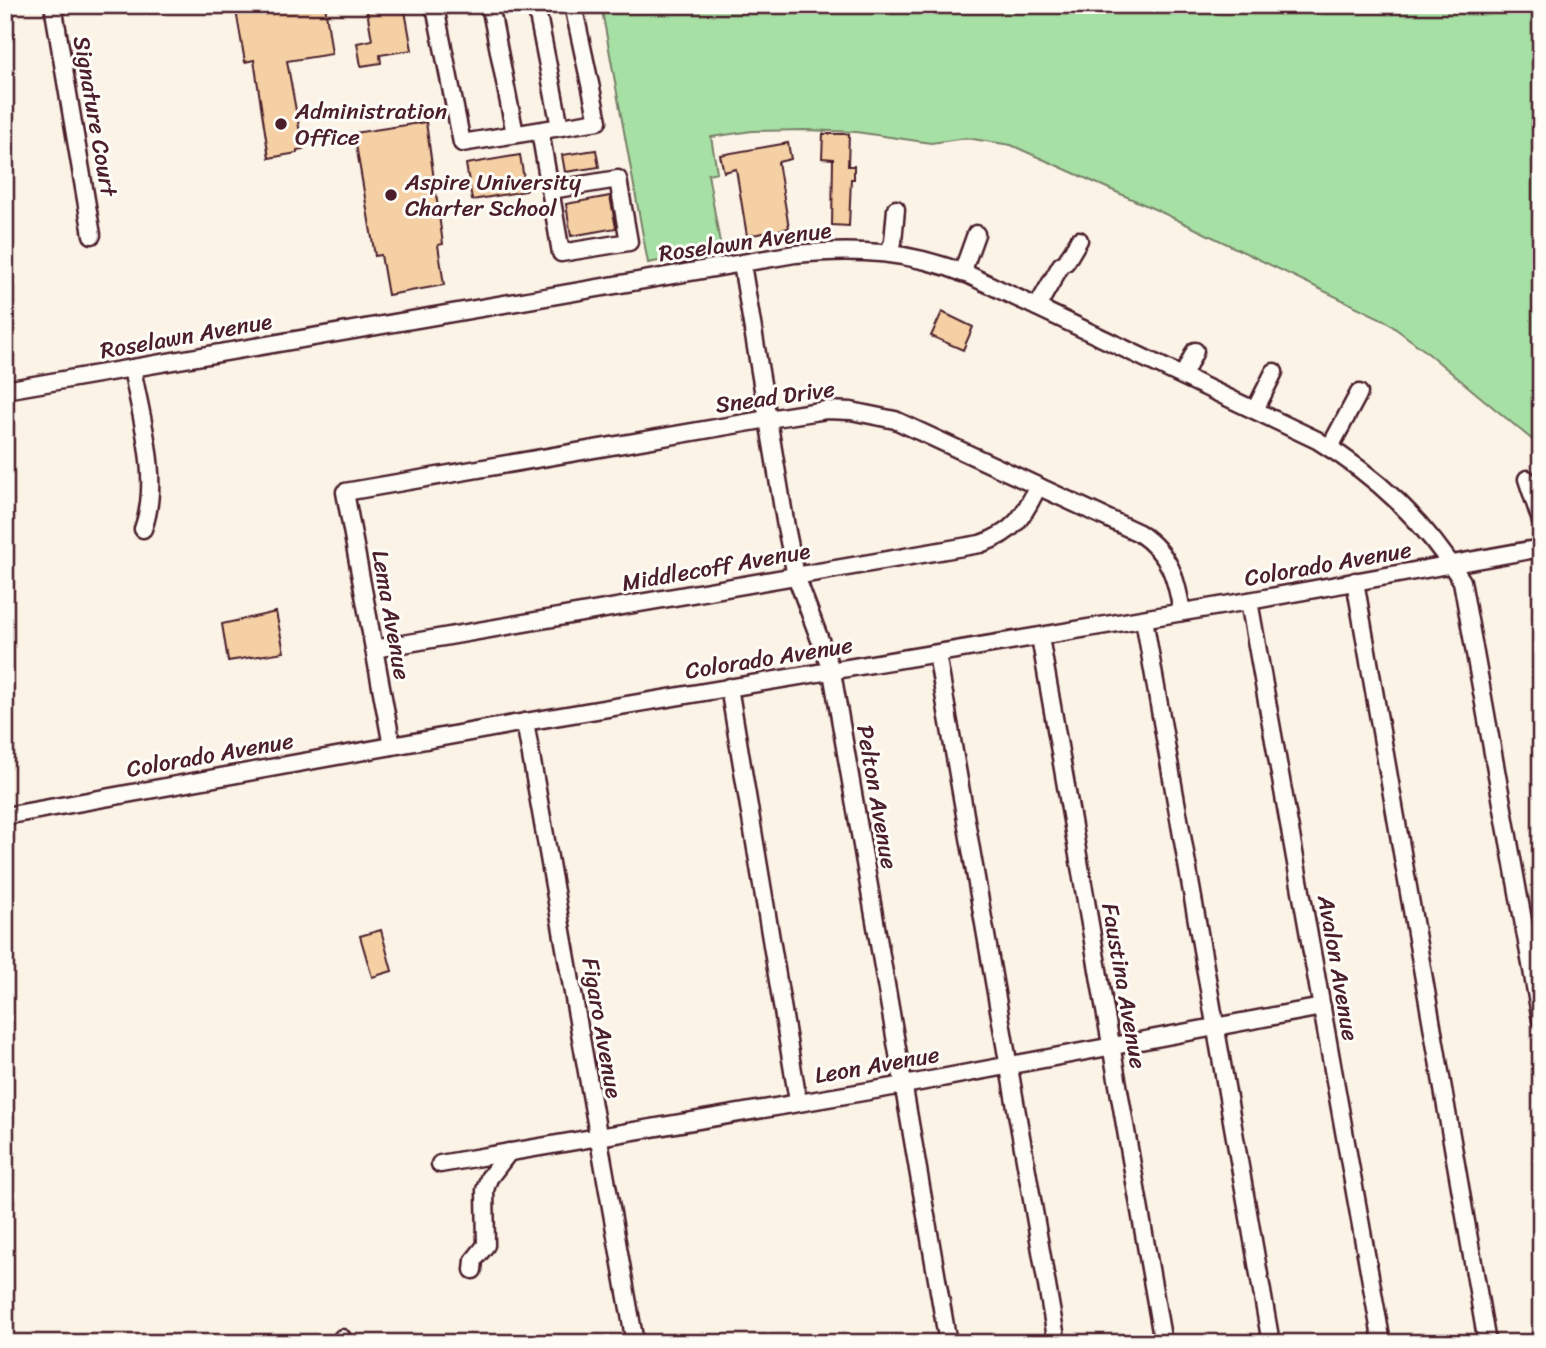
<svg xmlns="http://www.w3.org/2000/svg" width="1546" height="1348" font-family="Sriracha,sans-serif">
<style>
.green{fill:#a7e0a5;stroke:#788068;stroke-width:2}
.building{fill:#f4d0a4;stroke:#4a1f2b;stroke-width:2}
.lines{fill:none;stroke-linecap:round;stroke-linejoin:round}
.minor-casing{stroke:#4a1f2b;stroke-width:21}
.minor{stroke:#fdfcf7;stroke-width:16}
.poi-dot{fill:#4a1f2b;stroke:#fdfcf7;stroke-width:2.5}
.labels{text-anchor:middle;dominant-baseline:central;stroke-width:6;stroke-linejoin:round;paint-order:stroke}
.poi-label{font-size:23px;fill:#4a1f2b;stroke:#fdfcf7;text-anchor:start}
.street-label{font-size:23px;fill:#4a1f2b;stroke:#fdfcf7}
</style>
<rect width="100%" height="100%" fill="#fbf3e6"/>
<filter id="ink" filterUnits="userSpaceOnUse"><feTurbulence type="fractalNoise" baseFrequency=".0143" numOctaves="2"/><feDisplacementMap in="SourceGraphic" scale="14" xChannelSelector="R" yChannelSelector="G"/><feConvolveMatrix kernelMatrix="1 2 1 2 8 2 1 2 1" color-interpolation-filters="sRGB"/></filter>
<g filter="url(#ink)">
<polygon class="green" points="601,5 1541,5 1541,447 1424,350 1384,320 1161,212 1011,145 966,138 931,143 856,132 805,130 752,131 711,137 717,172 708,174 721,249 648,263"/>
<g class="building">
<polygon points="235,5 325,5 332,54 287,61 303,149 297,150 297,153 269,158 254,60 245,62"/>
<polygon points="366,5 404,5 412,50 380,55 381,63 361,66 357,43 372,40"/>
<polygon points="426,122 443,244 438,245 444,285 388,295 381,255 375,256 354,133"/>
<polygon points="823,134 849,134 848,166 854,166 854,179 851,179 849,226 832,225 833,159 822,158"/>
<polygon points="788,143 791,159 778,162 789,228 747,236 736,169 724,172 720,155"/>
<polygon points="596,150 599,167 565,172 562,155"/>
<polygon points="520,155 526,191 472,200 466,164"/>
<polygon points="610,196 616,228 571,236 566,204"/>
<polygon points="942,312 973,327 963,350 931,336"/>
<polygon points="276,612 284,652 228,661 222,624"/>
<polygon points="381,930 392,971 372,977 360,936"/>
</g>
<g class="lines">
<defs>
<g id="minor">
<polyline points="53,5 92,235"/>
<polyline points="431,5 436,12 462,143 598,121 573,5"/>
<polyline points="490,5 515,134"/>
<polyline points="536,5 560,127"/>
<polyline points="540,131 561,253 629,242 618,179 551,190"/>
<polyline points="888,253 893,242 896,209"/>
<polyline points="742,264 786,527 796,576 832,672 948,1343"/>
<polyline points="962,273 976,234"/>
<polyline points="1037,307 1061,265 1066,262 1079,240"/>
<path d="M132,368c9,50 29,112 11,161"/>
<polyline points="1183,376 1195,351"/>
<path d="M5,390l790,-136c63,-6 115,-3 174,21l348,165c61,37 107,81 145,141l79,439"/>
<polyline points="1255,410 1274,372"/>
<polyline points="1330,447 1359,393"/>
<polyline points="1527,479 1541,521"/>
<polyline points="1355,581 1487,1343"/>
<polyline points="1249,601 1382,1343"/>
<polyline points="1144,619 1271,1343"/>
<polyline points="1040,637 1163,1343"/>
<path d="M374,649l606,-105c34,-11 44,-28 58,-58"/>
<polyline points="937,654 1057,1343"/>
<polyline points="729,687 798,1101"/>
<polyline points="525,722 635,1343"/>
<path d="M392,746l-47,-254 423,-73 58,-9 25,1 44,9 244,113c31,21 37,44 43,79"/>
<polyline points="5,816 525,722 1249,601 1541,548"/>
<polyline points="440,1164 904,1085 1322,1007"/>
<polyline points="473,1270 474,1260 486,1245 485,1190 489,1178 509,1152"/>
<polyline points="342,1338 344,1343"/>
</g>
</defs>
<use href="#minor" class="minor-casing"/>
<use href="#minor" class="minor"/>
</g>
</g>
<g class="poi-dot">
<circle cx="281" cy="124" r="7"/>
<circle cx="391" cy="195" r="7"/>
</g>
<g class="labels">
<g class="poi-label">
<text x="295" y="111">Administration<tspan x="295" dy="26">Office</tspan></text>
<text x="405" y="182">Aspire University<tspan x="405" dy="26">Charter School</tspan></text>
</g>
<g class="street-label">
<text transform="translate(95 116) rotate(80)">Signature Court</text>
<text transform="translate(745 242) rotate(-8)">Roselawn Avenue</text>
<text transform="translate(186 336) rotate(-10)">Roselawn Avenue</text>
<text transform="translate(775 397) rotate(-8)">Snead Drive</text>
<text transform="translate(1328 564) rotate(-10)">Colorado Avenue</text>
<text transform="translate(716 567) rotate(-10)">Middlecoff Avenue</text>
<text transform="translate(391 615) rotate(80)">Lema Avenue</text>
<text transform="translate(769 658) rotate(-9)">Colorado Avenue</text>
<text transform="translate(210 755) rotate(-10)">Colorado Avenue</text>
<text transform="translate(877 797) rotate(80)">Pelton Avenue</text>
<text transform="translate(1338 968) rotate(80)">Avalon Avenue</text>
<text transform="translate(1124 986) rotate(80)">Faustina Avenue</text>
<text transform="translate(602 1028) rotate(80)">Figaro Avenue</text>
<text transform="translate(877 1065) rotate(-10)">Leon Avenue</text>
</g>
</g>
<rect width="1546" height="1348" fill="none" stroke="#fdfcf7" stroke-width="28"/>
<rect x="14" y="14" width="1518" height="1320" fill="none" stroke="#4a1f2b" stroke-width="2.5" filter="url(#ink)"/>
</svg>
